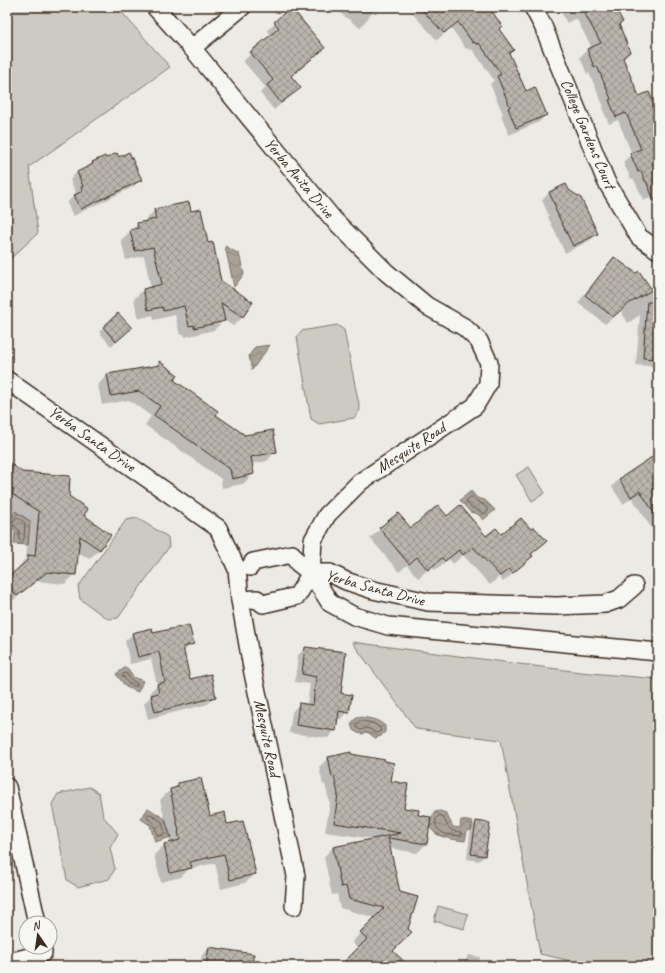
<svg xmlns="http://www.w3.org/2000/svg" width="665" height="973" font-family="Caveat,sans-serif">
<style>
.green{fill:#cdcac4;stroke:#847a71}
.water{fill:url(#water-waves);stroke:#7c7167}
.shadow{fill:#0003}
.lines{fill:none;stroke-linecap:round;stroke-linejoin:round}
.shore{stroke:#675a4f;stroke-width:1}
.building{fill:url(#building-cross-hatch);stroke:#3b2a1e}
.minor-casing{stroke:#3b2a1e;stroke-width:20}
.minor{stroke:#f6f6f2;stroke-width:17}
.labels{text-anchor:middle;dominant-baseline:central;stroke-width:3;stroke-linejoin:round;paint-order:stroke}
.street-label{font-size:16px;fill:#3b2a1e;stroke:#f6f6f2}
</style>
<defs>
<pattern id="water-waves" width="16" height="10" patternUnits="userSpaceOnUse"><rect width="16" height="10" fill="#a8a198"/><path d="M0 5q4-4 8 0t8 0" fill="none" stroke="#8a837b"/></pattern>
<pattern id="building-cross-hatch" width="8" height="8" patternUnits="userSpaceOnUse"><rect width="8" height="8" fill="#bab4ae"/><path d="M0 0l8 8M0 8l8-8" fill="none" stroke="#98938d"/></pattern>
</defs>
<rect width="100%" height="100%" fill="#ebeae5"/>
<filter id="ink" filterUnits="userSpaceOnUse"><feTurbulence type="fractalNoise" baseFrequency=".025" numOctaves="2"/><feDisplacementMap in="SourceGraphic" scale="8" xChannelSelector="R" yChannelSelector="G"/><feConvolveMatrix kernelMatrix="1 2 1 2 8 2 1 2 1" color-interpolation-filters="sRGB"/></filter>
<g filter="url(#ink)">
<g class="green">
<polygon points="7,7 117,7 170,67 29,167 38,233 7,262"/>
<polygon points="337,325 344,330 360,410 354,418 319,424 311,419 297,337 301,331"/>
<polygon points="529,467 545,493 532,501 516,475"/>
<polygon points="137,518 168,537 169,547 118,618 108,619 80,599 78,587 126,520"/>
<polygon points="352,642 580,672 658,679 658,966 593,966 540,954 501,740 416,729"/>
<polygon points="89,787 99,793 103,816 118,834 110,848 115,869 109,879 78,887 67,880 52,804 58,794"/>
<polygon points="438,906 468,914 464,929 434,921"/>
</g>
<g class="water">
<polygon points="225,246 239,254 244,274 234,287"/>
<polygon points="270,345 252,370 249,356 255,347"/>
<polygon points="471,491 477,498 485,500 495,510 483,520 478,514 470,512 460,500"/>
<polygon points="15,511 30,521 28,545 14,544 15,532 8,526 8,521"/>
<polygon points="126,667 133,677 143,681 138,692 126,687 116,674"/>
<path d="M359,717c10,1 19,2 26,9v6l-4,4 -6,2 -6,-5 -3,-1 -3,2 -5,-1 -5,-3 -2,-6 4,-5z"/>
<polygon points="148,808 165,819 171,837 155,842 150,825 141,819"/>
<path d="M440,811l6,2 7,14 7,1 1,-8 12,2 -2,8 -4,1 -2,10c-15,-2 -47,-5 -30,-29z"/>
</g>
<g class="shadow">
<polygon points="332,7 377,7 360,28"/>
<polygon points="418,7 487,7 498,29 512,50 508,54 525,92 546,115 539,122 509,135 501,116 503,114 490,84 494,80 472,49 470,51 468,48 466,49 451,28 437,40 412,13"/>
<polygon points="560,7 614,7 622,22 618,25 629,52 622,59 639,97 658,117 658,194 644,200 633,178 631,179 623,162 632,154 618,120 609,124 602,108 604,107 589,73 587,74 580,57 587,50 592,48 576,18 567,23 559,8"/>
<polygon points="291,9 324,48 290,77 299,88 274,110 260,93 266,88 243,61 272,36 267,30"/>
<polygon points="118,158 140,180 133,187 73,216 67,203 76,193 70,180 77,172 88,167 93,162"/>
<polygon points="566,185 597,234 589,241 565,253 548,217 549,216 542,200 549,193"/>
<polygon points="155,210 190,212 207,244 220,281 243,317 233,326 224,320 214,330 185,337 184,334 180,335 175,315 154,320 153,315 138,319 134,299 143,290 151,288 144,256 126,260 121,240 138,224 146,222 145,220"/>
<polygon points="614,258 636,275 639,273 658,301 658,367 636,365 640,315 628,323 621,311 605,324 578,303 607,265"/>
<polygon points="104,328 126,333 111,346 99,332"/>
<polygon points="159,362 177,375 173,380 214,415 245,436 276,451 267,461 251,464 253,474 243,484 222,488 221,479 145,425 151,416 129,400 102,405 98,385 107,375 154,367"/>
<polygon points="658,454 658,538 632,498 623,504 612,487 619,479"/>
<polygon points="7,462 21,472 68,496 82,516 109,535 99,550 89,559 77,551 75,574 65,584 37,581 7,605 7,579 18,569 19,566 26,558 30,522 7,506"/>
<polygon points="398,514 411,530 447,518 486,538 531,531 545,541 531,555 532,556 522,566 503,582 499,577 490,585 463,555 453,564 449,559 435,570 432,566 418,578 407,565 399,572 370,538"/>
<polygon points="133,634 152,634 192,644 183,652 190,680 215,696 208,704 148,719 144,703 151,696 150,692 157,685 151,659 130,664 125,641"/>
<polygon points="306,648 340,694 348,712 341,719 337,719 335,730 328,738 289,733 292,712 299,704 307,705 310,684 295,682 298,655"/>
<polygon points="350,755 390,782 403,809 417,815 426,844 417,853 389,848 392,951 407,966 341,966 358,949 352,942 376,918 340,908 337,894 332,895 324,857 333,847 374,839 325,832 330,804 325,784 323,785 319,767 328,758"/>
<polygon points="178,784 209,817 227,826 255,874 245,883 221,889 215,863 189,869 181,877 161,882 154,855 164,845 169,844 170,841 160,800 170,790 173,789"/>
<polygon points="476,822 484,856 479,861 467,859 471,827"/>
<polygon points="209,948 252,960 286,966 200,966 202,955"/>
<polygon points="469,955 480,957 478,966 465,966 467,957"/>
</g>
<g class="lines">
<g class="shore">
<path d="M471,497c6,5 12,6 17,12v2l-4,3c-8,-7 -11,-2 -18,-13z"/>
<polygon points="17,517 25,523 24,539 23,541 19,540 19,530 12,524"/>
<path d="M123,674l3,-1 5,7 6,3v3c-7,1 -11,-5 -14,-10z"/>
<path d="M360,721c7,1 15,1 20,7l1,3 -5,2 -6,-4 -4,-1 -5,2 -4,-2 -1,-3z"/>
<polygon points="151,815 162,822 165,833 164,835 159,836 157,835 154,823 147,818 148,815"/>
<path d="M440,815l3,2c6,10 4,14 18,15l1,3c-11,2 -30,-2 -26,-16z"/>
</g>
</g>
<g class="building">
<polygon points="291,7 325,48 291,76 301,88 281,103 267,85 273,80 250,52 279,28 274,22"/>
<polygon points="419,7 489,7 502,26 499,29 514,50 509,53 526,91 535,87 547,115 516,128 508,108 510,107 497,76 501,74 479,43 477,45 475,42 473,43 458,22 444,33"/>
<polygon points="581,7 615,7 623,22 619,24 630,52 623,58 639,96 649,92 658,114 658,209 646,181 645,181 641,171 638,172 630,153 641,149 626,113 616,117 609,100 611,99 597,66 594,67 587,49 601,43"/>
<polygon points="129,152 142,180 81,209 74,195 83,191 81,187 83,186 77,172 93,164 92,162 105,156 106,158 117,153 119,157"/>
<polygon points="566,184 569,190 581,198 598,234 573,246 555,209 556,208 549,192"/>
<polygon points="189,202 191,211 201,209 208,243 213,242 221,281 253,302 243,317 221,303 225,321 194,328 194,325 189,326 184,306 163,311 162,307 148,310 143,289 162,284 153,247 135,251 130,230 138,228 137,223 156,219 154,209"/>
<polygon points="614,257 636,273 639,271 652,290 628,304 613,317 585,295"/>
<polygon points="647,302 658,302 658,359 643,358"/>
<polygon points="118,313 132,328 116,342 103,327"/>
<polygon points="159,361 178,375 174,380 218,411 216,415 245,435 273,430 277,452 251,457 254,474 232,479 230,469 154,415 160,406 139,391 111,396 107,374 160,365"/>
<polygon points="658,453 658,519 640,491 631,497 619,479"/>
<polygon points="7,461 22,472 70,476 69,496 88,509 84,515 111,535 100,550 80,536 76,575 47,572 17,596 7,584 7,578 28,560 28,555 35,556 39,512 12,494 14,490 7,485"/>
<polygon points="438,505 447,516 460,505 486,536 496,528 501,534 521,518 531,529 534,527 547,541 531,554 533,556 513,573 509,569 500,576 473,547 463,555 459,550 445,561 442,558 428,570 417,557 409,564 379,528 398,513 411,528"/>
<polygon points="189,625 194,644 183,647 190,679 211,674 216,697 155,712 151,695 159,693 157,684 165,682 159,652 138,657 132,633 152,628 153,633"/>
<polygon points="305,647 346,652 341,693 352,695 349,713 339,711 336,731 296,725 299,703 313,705 316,677 302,674"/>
<polygon points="351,752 351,754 385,760 385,761 394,763 391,781 408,784 404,808 419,810 418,815 431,817 427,844 388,838 400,892 418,897 408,929 412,932 393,951 409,966 340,966 367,939 360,932 384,908 349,899 346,886 341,887 333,847 401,833 334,823 338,794 334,776 332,777 328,757"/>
<polygon points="201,778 210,816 225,812 227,824 243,821 256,874 230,880 224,854 190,862 192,868 170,873 164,844 180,840 178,832 179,832 170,789 178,787 178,783"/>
<polygon points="476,821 490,823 485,856 471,854"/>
<polygon points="209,947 254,954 251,966 206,966"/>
</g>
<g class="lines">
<defs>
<g id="minor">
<polyline points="155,7 192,48 333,219 386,272 427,306 464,327 479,341 489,363 488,384 475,406 360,482 327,515 313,540 311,573 297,596 263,604 257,599 240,600"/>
<polyline points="533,7 543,26 606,181 639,237 658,250"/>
<polyline points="192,48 242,7"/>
<polyline points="7,380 218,528 237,569 240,600 253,673 296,876 294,906"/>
<polyline points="250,567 253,562 292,554 298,563 311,573 330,603 354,616 388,626 658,652"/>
<polyline points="311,573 330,573 346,581 373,590 428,602 556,606 605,604 619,599 634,586"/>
<polyline points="7,787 37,923"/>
<polyline points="7,963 43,953 42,947"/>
</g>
</defs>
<use href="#minor" class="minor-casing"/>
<use href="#minor" class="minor"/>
</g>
</g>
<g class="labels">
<g class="street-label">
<text transform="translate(588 134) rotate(67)">College Gardens Court</text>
<text transform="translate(299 178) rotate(50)">Yerba Anita Drive</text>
<text transform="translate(92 439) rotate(35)">Yerba Santa Drive</text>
<text transform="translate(411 448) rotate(-33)">Mesquite Road</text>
<text transform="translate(375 588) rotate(15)">Yerba Santa Drive</text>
<text transform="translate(267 738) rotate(78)">Mesquite Road</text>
</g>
</g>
<rect width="665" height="973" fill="none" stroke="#f6f6f2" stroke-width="24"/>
<rect x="12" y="12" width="641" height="949" fill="none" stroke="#3b2a1e" stroke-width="1.5" filter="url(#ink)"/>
<g transform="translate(38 935) rotate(347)"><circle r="19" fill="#f6f6f2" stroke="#aba49d"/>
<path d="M0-3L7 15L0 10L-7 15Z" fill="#3b2a1e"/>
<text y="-6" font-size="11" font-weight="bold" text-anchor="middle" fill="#3b2a1e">N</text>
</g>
</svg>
